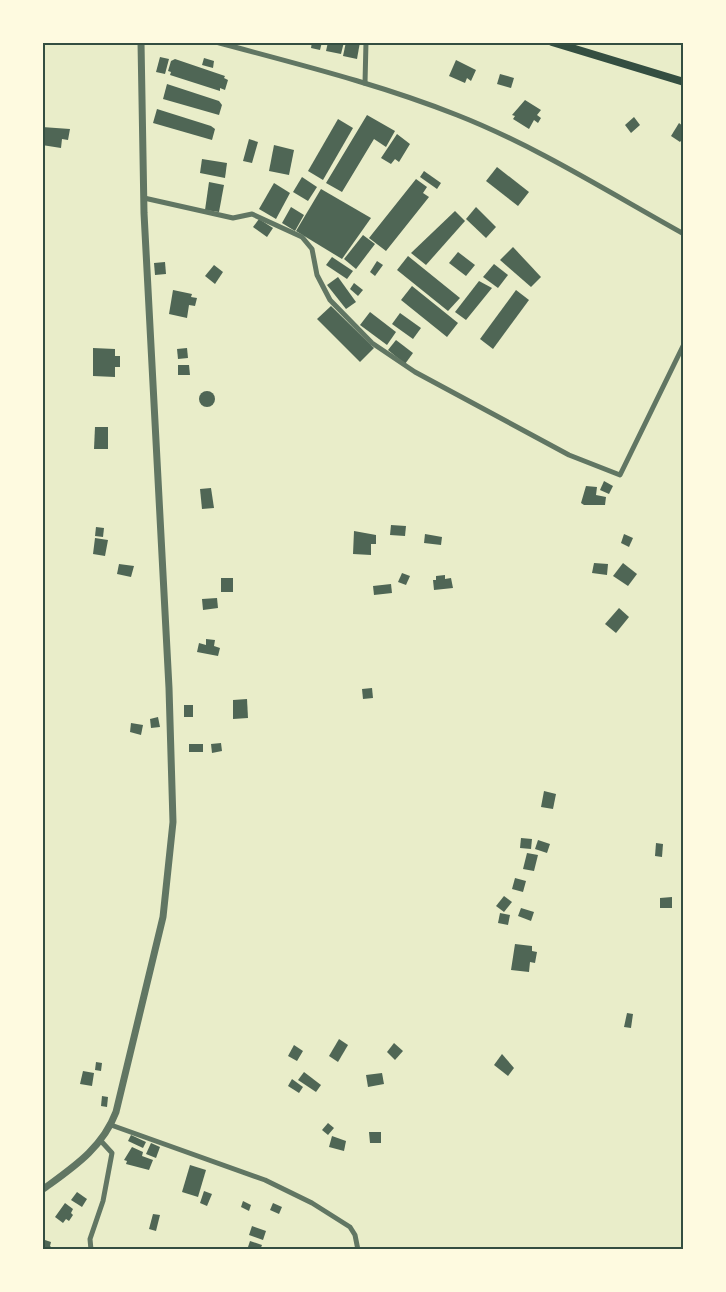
<svg xmlns="http://www.w3.org/2000/svg" width="726" height="1292" font-family="'Asap Condensed',sans-serif">
<style>
.building{fill:#4f6655}
.lines{fill:none;stroke-linecap:round;stroke-linejoin:round}
.minor{stroke:#617663;stroke-width:5}
.tertiary{stroke:#617663;stroke-width:7}
.trunk{stroke:#344e41;stroke-width:8}
.neatline{fill:none;stroke:#344e41;stroke-width:2}
</style>
<rect width="100%" height="100%" fill="#e9edc9"/>
<g class="building">
<polygon points="312,42 322,42 320,50 311,48"/>
<polygon points="328,42 344,42 341,54 326,51"/>
<polygon points="346,42 360,42 357,59 343,56"/>
<polygon points="160,57 169,59 165,74 156,72"/>
<polygon points="204,58 214,61 213,68 202,65"/>
<polygon points="175,59 225,76 224,78 228,80 225,90 220,88 220,91 170,75 171,72 168,71 171,61"/>
<polygon points="456,60 476,70 471,81 467,78 465,83 449,76"/>
<polygon points="500,74 514,78 511,88 497,84"/>
<polygon points="167,84 219,101 222,105 219,115 163,99"/>
<polygon points="525,100 541,110 537,115 541,118 538,123 534,120 529,129 513,119 515,116 512,115"/>
<polygon points="157,109 211,126 215,129 212,140 153,123"/>
<polygon points="367,115 395,131 386,147 374,139 342,192 326,183"/>
<polygon points="634,117 640,125 631,133 625,125"/>
<polygon points="338,119 353,128 323,180 308,171"/>
<polygon points="679,123 684,127 684,137 680,142 671,136"/>
<polygon points="42,127 70,129 68,140 62,139 61,148 42,145"/>
<polygon points="397,134 410,144 399,162 395,159 391,164 381,158"/>
<polygon points="249,139 258,142 252,163 243,161"/>
<polygon points="274,145 294,150 289,175 269,171"/>
<polygon points="202,159 227,163 225,178 200,173"/>
<polygon points="497,167 529,192 518,206 486,181"/>
<polygon points="424,171 441,183 437,189 420,177"/>
<polygon points="302,177 317,187 308,201 293,192"/>
<polygon points="416,179 427,187 423,193 429,197 386,251 369,238"/>
<polygon points="209,182 224,185 219,212 205,210"/>
<polygon points="274,183 290,193 276,219 259,209"/>
<polygon points="321,189 371,218 342,259 296,231"/>
<polygon points="291,207 304,215 295,231 282,223"/>
<polygon points="476,207 496,227 486,238 466,219"/>
<polygon points="455,211 465,221 426,265 411,253"/>
<polygon points="259,219 273,228 267,237 253,227"/>
<polygon points="363,235 375,244 356,269 344,259"/>
<polygon points="513,247 541,277 531,287 500,260"/>
<polygon points="458,252 475,265 466,276 449,263"/>
<polygon points="408,256 460,298 448,311 397,270"/>
<polygon points="332,257 353,271 347,279 326,265"/>
<polygon points="377,261 383,265 375,276 370,272"/>
<polygon points="165,262 166,274 155,275 154,263"/>
<polygon points="494,264 508,275 498,288 483,277"/>
<polygon points="214,265 223,272 215,284 205,276"/>
<polygon points="338,277 356,302 346,309 327,285"/>
<polygon points="479,281 492,288 466,320 455,312"/>
<polygon points="354,283 363,290 358,296 350,289"/>
<polygon points="412,286 458,323 447,337 401,300"/>
<polygon points="173,290 192,294 191,297 197,298 195,306 189,305 187,318 169,314"/>
<polygon points="516,290 529,300 493,349 480,339"/>
<polygon points="331,306 374,348 360,362 317,319"/>
<polygon points="370,312 396,332 387,345 360,325"/>
<polygon points="400,313 421,328 413,339 392,324"/>
<polygon points="396,340 413,353 405,364 388,350"/>
<polygon points="93,348 115,349 115,356 120,356 120,367 115,367 115,377 93,376"/>
<polygon points="187,348 188,358 178,359 177,349"/>
<polygon points="178,365 189,365 190,375 178,375"/>
<circle cx="207" cy="399" r="8"/>
<polygon points="95,427 108,427 108,449 94,449"/>
<polygon points="604,481 613,486 609,494 600,490"/>
<polygon points="586,486 597,487 596,495 606,497 605,505 584,505 581,503"/>
<polygon points="211,488 214,508 202,509 200,489"/>
<polygon points="391,525 406,526 405,536 390,535"/>
<polygon points="96,527 104,528 103,537 95,536"/>
<polygon points="354,531 376,535 376,544 371,544 371,555 353,554"/>
<polygon points="425,534 442,537 441,545 424,543"/>
<polygon points="624,534 633,538 629,547 621,543"/>
<polygon points="95,538 108,540 105,556 93,554"/>
<polygon points="594,563 608,564 607,575 592,573"/>
<polygon points="623,563 637,574 628,586 613,576"/>
<polygon points="119,564 134,566 131,577 117,574"/>
<polygon points="402,573 410,576 406,585 398,582"/>
<polygon points="445,575 445,579 451,578 453,588 434,590 433,580 436,580 436,576"/>
<rect x="221" y="578" width="12" height="14"/>
<polygon points="391,584 392,593 374,595 373,586"/>
<polygon points="217,598 218,608 203,610 202,599"/>
<polygon points="619,608 629,617 616,633 605,624"/>
<polygon points="206,639 215,640 214,646 220,648 218,656 197,652 199,643 206,645"/>
<polygon points="372,688 373,698 363,699 362,689"/>
<polygon points="247,699 248,718 233,719 233,700"/>
<rect x="184" y="705" width="9" height="12"/>
<polygon points="158,717 160,727 151,728 150,719"/>
<polygon points="131,723 143,725 141,735 130,732"/>
<polygon points="221,743 222,751 212,753 211,744"/>
<rect x="189" y="744" width="14" height="8"/>
<polygon points="544,791 556,794 553,809 541,807"/>
<polygon points="521,838 532,839 531,849 520,848"/>
<polygon points="538,840 550,844 547,853 535,849"/>
<polygon points="656,843 663,844 662,857 655,856"/>
<polygon points="527,853 538,855 534,871 523,869"/>
<polygon points="515,878 526,881 523,892 512,889"/>
<polygon points="504,896 512,902 504,912 496,906"/>
<polygon points="672,897 672,908 660,908 660,898"/>
<polygon points="521,908 534,912 531,921 518,916"/>
<polygon points="500,913 510,915 508,925 498,923"/>
<polygon points="515,944 532,946 532,951 537,952 535,963 530,962 529,972 511,970"/>
<polygon points="627,1013 633,1014 631,1028 624,1027"/>
<polygon points="339,1039 348,1045 338,1062 329,1056"/>
<polygon points="394,1043 403,1051 395,1060 387,1052"/>
<polygon points="294,1045 303,1051 297,1061 288,1056"/>
<polygon points="502,1054 514,1068 508,1076 494,1065"/>
<polygon points="96,1062 102,1063 101,1071 95,1070"/>
<polygon points="83,1071 94,1073 92,1086 80,1084"/>
<polygon points="304,1072 321,1085 316,1092 298,1080"/>
<polygon points="382,1073 384,1084 368,1087 366,1075"/>
<polygon points="292,1079 303,1087 299,1093 288,1086"/>
<polygon points="102,1096 108,1097 107,1107 101,1106"/>
<polygon points="328,1123 334,1128 328,1135 322,1130"/>
<polygon points="369,1132 381,1132 381,1143 370,1143"/>
<polygon points="131,1135 146,1142 143,1148 128,1141"/>
<polygon points="332,1136 346,1141 344,1151 329,1147"/>
<polygon points="151,1143 160,1147 156,1158 146,1154"/>
<polygon points="132,1147 143,1152 142,1156 153,1160 149,1170 126,1164 127,1161 124,1160"/>
<polygon points="190,1165 206,1170 198,1197 182,1192"/>
<polygon points="204,1191 212,1194 207,1206 200,1203"/>
<polygon points="77,1192 87,1199 82,1207 71,1200"/>
<polygon points="243,1201 251,1205 249,1211 241,1207"/>
<polygon points="65,1203 73,1209 71,1213 73,1215 69,1221 66,1219 63,1223 55,1217"/>
<polygon points="273,1203 282,1207 279,1214 270,1210"/>
<polygon points="153,1214 160,1215 156,1231 149,1229"/>
<polygon points="252,1226 266,1231 263,1240 249,1235"/>
<polygon points="42,1239 51,1242 50,1246 54,1250 42,1250"/>
<polygon points="250,1241 262,1245 260,1250 248,1247"/>
</g>
<g class="lines">
<g class="minor">
<path d="M216,42c81,22 163,42 241,73 79,31 153,78 227,119"/>
<polyline points="365,83 366,42"/>
<polyline points="144,198 233,218 252,214 302,237 312,249 317,275 330,300 372,343 415,372 569,455 620,475 684,344"/>
<polyline points="111,1125 265,1180 312,1203 350,1227 355,1235 358,1250"/>
<polyline points="91,1250 90,1239 103,1201 112,1153 101,1141"/>
</g>
<path class="tertiary" d="M42,1190c30,-22 60,-41 74,-78l47,-195 10,-95 -4,-134 -25,-475 -3,-171"/>
<polyline class="trunk" points="552,42 684,82"/>
</g>
<rect width="726" height="1292" fill="none" stroke="#fefae0" stroke-width="87"/>
<rect x="44" y="44" width="638" height="1204" class="neatline"/>
</svg>
